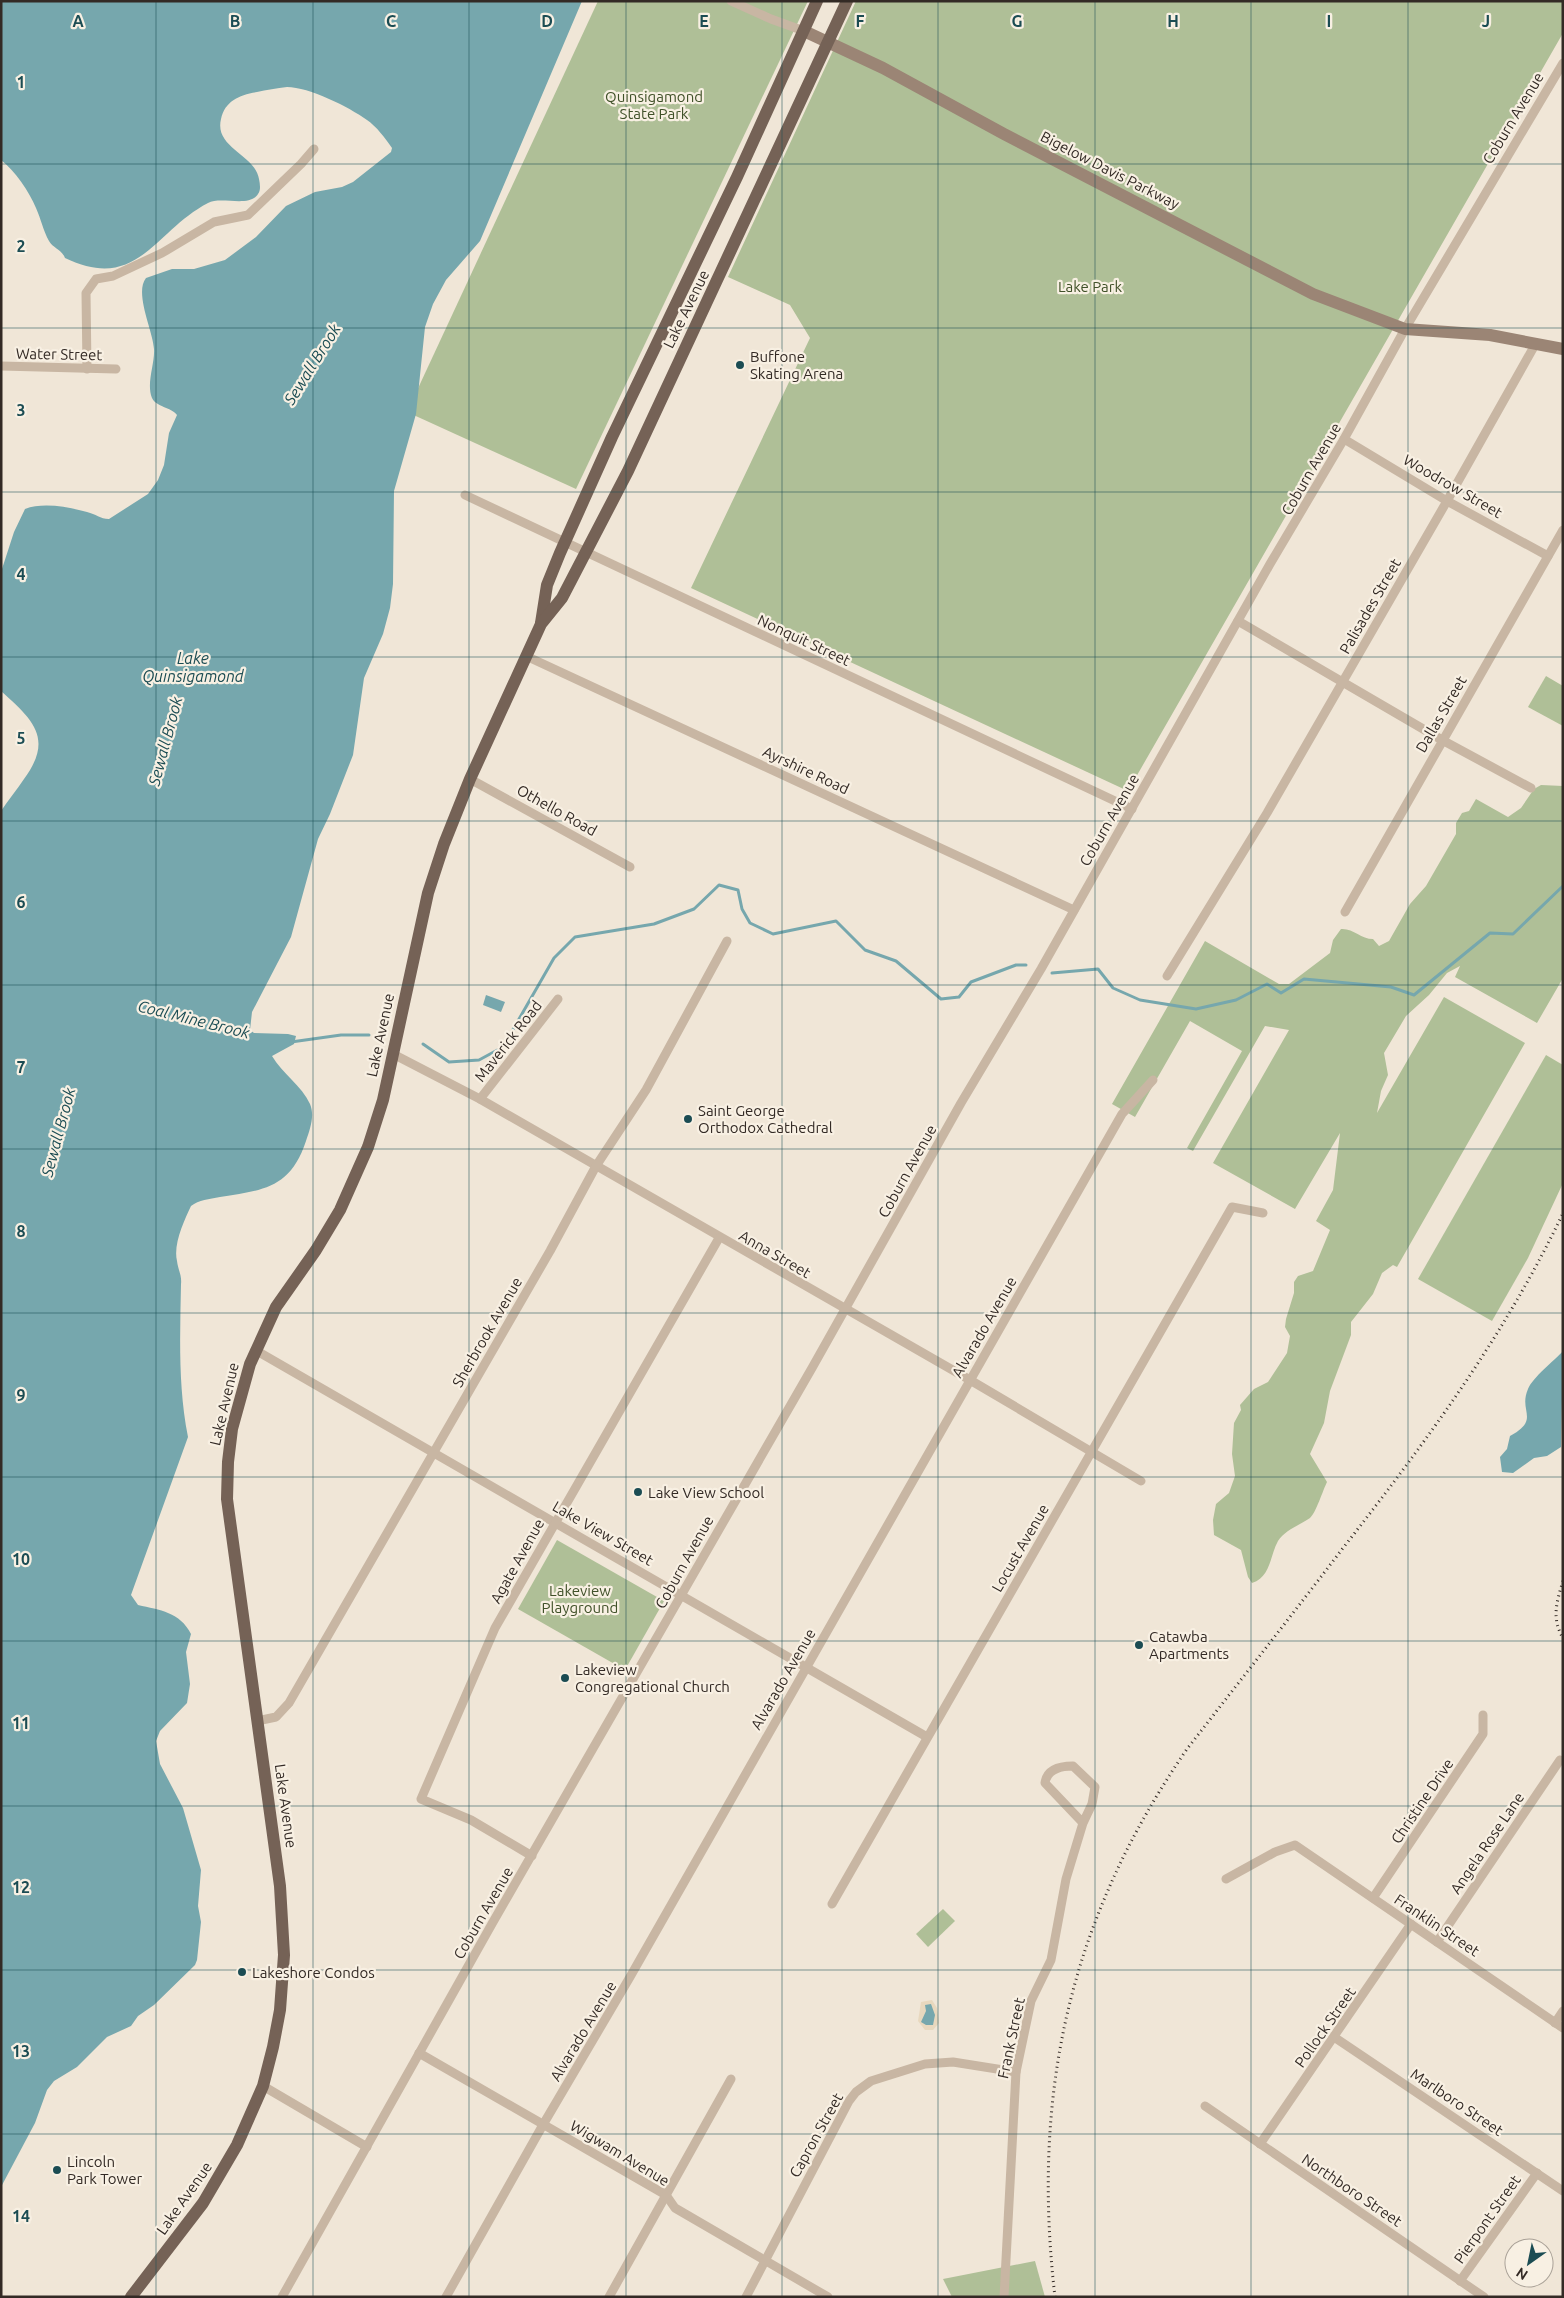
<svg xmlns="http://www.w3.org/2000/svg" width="1564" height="2298" font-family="Ubuntu,sans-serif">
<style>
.green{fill:#afbf97}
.plaza{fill:#e8d8be}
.water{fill:#76a7ad}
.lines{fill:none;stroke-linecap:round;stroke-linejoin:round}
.stream{stroke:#76a7ad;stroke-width:3}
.minor{stroke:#c8b6a3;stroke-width:9}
.secondary{stroke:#9b8575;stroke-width:12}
.primary{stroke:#756256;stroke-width:12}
.rail{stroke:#332a25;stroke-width:3;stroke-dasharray:1 4;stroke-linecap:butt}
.grid{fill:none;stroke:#1b4c53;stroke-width:1;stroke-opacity:0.55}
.poi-dot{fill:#1b4c53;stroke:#f8f0e3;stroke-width:2}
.labels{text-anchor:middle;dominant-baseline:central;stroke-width:4.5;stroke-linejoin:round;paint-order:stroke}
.park-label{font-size:15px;fill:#405129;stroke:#f8f0e3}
.street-label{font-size:15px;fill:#332a25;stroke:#f8f0e3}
.poi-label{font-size:15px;fill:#332a25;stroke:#f8f0e3;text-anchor:start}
.water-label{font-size:16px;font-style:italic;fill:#1b4c53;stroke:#f8f0e3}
.grid-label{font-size:16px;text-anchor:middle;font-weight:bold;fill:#1b4c53;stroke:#f8f0e3;stroke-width:4.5;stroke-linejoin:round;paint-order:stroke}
</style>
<rect width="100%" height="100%" fill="#f0e6d7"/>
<g class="green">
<polygon points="598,1 808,1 576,489 407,412"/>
<polygon points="856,1 1563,1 1563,33 1128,791 691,588 810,338 790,305 728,277"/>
<polygon points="1546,676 1563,686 1563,726 1528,707"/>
<path d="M1541,785l22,1v192l-26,45 -82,-46 5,-11 -13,7 -18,22 -23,21 -22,37 4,22 -7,16 -4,22 67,-116 81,46 -128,224 -4,-2 -11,8 -9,21 -22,28v13l-21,56 -6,32 -14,31 17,28c-4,8 -11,31 -17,36 -10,7 -25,12 -32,23 -8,14 -7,36 -26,42l-4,-6 -7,-27 -27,-15 -1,-15 3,-16 13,-11 6,-17 -3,-22 2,-31 7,-13 -1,-5 14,-16 14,-7 19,-29 3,-17 -5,-9 1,-8 8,-26v-11l4,-6 15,-5 17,-41 -14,-9 17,-31 7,-57 -45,76 -82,-46 76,-133 -24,-4 -72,125 -6,-3 55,-97 -52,-30 -55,96 -23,-13 93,-163 74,43h10l41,-31 3,-13 8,-11c12,-1 20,10 32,10l6,7 10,-5 21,-37 16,-18 30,-52v-11l6,-10 7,-2 7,-12 32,18 13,-9 13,-19z"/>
<polygon points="1546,1055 1563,1065 1563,1183 1528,1258 1492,1321 1418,1279"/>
<polygon points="557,1540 664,1601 625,1670 518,1609"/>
<polygon points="943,1909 955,1921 928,1947 916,1934"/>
<polygon points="1035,2261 1045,2297 952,2297 943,2279"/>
</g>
<polygon class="plaza" points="932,2000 937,2008 939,2023 933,2030 925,2030 918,2021 921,2002"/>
<g class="water">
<path d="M1,1h581l-102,240 -34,39 -13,24 -8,23 -9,87 -22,77 -1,93 -3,24 -7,26 -19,44 -11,77 -23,59 -12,25 -27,98 -39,75 -2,18 4,3 34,1 8,2 -2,8 -22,12c10,17 30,30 38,48 5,12 0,25 -4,37 -16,48 -43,49 -86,56 -11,2 -21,3 -29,9 -7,15 -18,38 -14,55 1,9 5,14 4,23 -1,51 -3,103 7,153l-57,158 7,10c22,5 42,7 53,29l-5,18 4,32 -3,19 -27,28 -4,10 4,23 23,44 18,62 -3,36 3,16 -4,38 -2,5 -41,40 -16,11 -7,10 -24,11 -30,30 -23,14 -7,9 -12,33 -34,64v-1376c7,-11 16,-21 23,-32 30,-41 9,-59 -23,-88v-119l13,-40 11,-23c18,-7 44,-2 62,3 9,2 13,7 22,7l39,-25 10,-14 6,-15 5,-32 8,-18c-6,-8 -21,-8 -25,-17 -6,-15 3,-34 2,-49 -1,-18 -20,-56 -8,-71l26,-9h22l31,-9 31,-23 30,-31 29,-14 27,-5 11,-5 38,-30 1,-4c-6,-9 -16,-22 -25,-28 -18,-13 -58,-33 -80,-33 -10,1 -21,3 -30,5 -18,3 -32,9 -36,27 -7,29 34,35 38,60 1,5 2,11 -1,15 -8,14 -37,2 -50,9 -54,28 -70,90 -143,55 -3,-8 -12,-10 -16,-17 -6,-11 -8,-22 -13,-33 -7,-17 -21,-37 -35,-48z"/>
<polygon points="486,995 505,1002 501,1012 483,1005"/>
<path d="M1563,1351l-2,96 -14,9 -13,2 -21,15 -11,-1 -2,-15 7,-8 3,-13c31,-17 8,-24 18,-47 5,-12 26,-28 35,-38z"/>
<polygon points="931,2004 935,2015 933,2025 926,2025 921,2022 926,2011 925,2005"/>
</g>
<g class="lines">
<g class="stream">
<polyline points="1052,973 1098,969 1113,988 1140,1000 1196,1009 1236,1000 1267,984 1281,993 1304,979 1391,987 1414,995 1490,933 1513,934 1563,886"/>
<polyline points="291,1042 341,1035 369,1035"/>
<polyline points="423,1044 449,1062 479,1060 503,1047 554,958 575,937 654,924 694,909 719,885 738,890 742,909 750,923 773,934 836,921 865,950 896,961 941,999 959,997 971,982 1016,965 1026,965"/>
</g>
<g class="minor">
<polyline points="731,1 771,19 804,31"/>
<polyline points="1,366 116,369"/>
<polyline points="87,369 86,293 96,279 113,276 162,253 214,222 248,215 301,164 314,149"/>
<polyline points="1344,439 1447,501 1548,556"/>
<polyline points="465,495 1132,809"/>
<polyline points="1238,621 1442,740 1531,788"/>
<polyline points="526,656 1074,910"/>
<polyline points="470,779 630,867"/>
<polyline points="1345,912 1563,530"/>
<polyline points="1167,976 1267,813 1447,501 1536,343"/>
<polyline points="393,1054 480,1099 970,1380 1141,1481"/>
<polyline points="480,1099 558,999"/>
<polyline points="255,1350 927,1737"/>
<polyline points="257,1721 276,1717 289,1703 550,1251 596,1166 646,1090 727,941"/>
<polyline points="532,1856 471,1820 421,1799 495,1628 719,1238"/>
<polyline points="1226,1879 1275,1852 1295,1845 1563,2028"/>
<polyline points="1373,1898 1483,1734 1483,1715"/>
<polyline points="832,1904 1232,1207 1263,1213"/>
<polyline points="1437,1942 1560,1760"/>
<polyline points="1555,2023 1563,2011"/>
<polyline points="1334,2037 1563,2191"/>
<polyline points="419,2053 666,2195 675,2208 828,2297"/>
<polyline points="263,2086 367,2147"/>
<polyline points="1205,2106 1484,2297"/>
<polyline points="1260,2144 1411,1924"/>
<polyline points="1460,2281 1537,2173"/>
<polyline points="282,2297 493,1922 812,1368 961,1103 1041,969 1270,564 1344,439 1405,329 1563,63"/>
<polyline points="446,2297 544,2123 630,1977 1122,1114 1153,1080"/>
<polyline points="609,2297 731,2079"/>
<polyline points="746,2297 849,2101 856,2092 871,2081 925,2064 953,2062 1016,2072"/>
<path d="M1004,2297l12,-225 15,-71 20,-41 15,-81 17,-56 9,-19 3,-17 -22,-21c-13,0 -26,3 -28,17l38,40"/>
</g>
<polyline class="secondary" points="804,31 883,68 1004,134 1313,294 1405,329 1490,335 1563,349"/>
<g class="primary">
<polyline points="541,623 547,585 560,553 612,437 737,177 817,1"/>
<polyline points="131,2297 203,2203 237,2145 263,2086 273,2047 280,2010 284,1955 280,1886 227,1499 228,1462 232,1429 250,1364 276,1307 316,1250 340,1210 368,1147 383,1100 428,893 444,844 470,779 541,624 562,598 628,471 847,1"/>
</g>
<g class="rail">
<path d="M1563,1581c-6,20 -12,37 0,57"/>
<path d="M1055,2297c-24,-205 15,-378 132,-548 52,-67 105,-134 156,-201 83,-106 162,-213 220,-335"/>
</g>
</g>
<path class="grid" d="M156,1v2296M313,1v2296M469,1v2296M626,1v2296M782,1v2296M938,1v2296M1095,1v2296M1251,1v2296M1408,1v2296M1,164h1562M1,328h1562M1,492h1562M1,657h1562M1,821h1562M1,985h1562M1,1149h1562M1,1313h1562M1,1477h1562M1,1641h1562M1,1806h1562M1,1970h1562M1,2134h1562"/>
<g class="poi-dot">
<circle cx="740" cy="365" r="5"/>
<circle cx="688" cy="1119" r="5"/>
<circle cx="638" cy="1492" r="5"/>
<circle cx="1139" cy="1645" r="5"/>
<circle cx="565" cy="1678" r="5"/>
<circle cx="242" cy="1972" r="5"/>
<circle cx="57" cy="2170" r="5"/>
</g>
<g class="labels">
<g class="park-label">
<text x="654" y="96">Quinsigamond<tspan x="654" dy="17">State Park</tspan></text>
<text x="1090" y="286">Lake Park</text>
<text x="580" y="1590">Lakeview<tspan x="580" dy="17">Playground</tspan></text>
</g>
<g class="street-label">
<text transform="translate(1513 118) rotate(-59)">Coburn Avenue</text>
<text transform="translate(1110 170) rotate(27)">Bigelow Davis Parkway</text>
<text transform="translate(686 309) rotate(-64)">Lake Avenue</text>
<text transform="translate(59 354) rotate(1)">Water Street</text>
<text transform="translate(1311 469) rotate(-60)">Coburn Avenue</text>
<text transform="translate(1453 486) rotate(30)">Woodrow Street</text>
<text transform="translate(1370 606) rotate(-60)">Palisades Street</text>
<text transform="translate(804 640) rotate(25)">Nonquit Street</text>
<text transform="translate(1441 714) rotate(-60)">Dallas Street</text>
<text transform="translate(806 770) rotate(25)">Ayrshire Road</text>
<text transform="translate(557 810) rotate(29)">Othello Road</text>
<text transform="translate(1109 820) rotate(-60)">Coburn Avenue</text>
<text transform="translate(380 1035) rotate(-78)">Lake Avenue</text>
<text transform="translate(508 1041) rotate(-52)">Maverick Road</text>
<text transform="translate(907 1171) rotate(-61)">Coburn Avenue</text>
<text transform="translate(775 1254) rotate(30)">Anna Street</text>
<text transform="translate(984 1327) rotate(-60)">Alvarado Avenue</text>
<text transform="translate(487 1332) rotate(-60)">Sherbrook Avenue</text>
<text transform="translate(224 1404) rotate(-77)">Lake Avenue</text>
<text transform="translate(603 1533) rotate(30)">Lake View Street</text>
<text transform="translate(1020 1548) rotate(-60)">Locust Avenue</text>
<text transform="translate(517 1561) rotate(-61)">Agate Avenue</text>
<text transform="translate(684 1562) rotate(-61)">Coburn Avenue</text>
<text transform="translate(783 1679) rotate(-60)">Alvarado Avenue</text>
<text transform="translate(1422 1801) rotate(-56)">Christine Drive</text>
<text transform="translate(286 1806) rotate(82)">Lake Avenue</text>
<text transform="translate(1487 1843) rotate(-56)">Angela Rose Lane</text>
<text transform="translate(483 1913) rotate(-60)">Coburn Avenue</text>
<text transform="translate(1437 1925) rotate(34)">Franklin Street</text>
<text transform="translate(1325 2027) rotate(-55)">Pollock Street</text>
<text transform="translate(583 2031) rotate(-59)">Alvarado Avenue</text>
<text transform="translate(1011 2038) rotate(-78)">Frank Street</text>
<text transform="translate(1457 2102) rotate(34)">Marlboro Street</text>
<text transform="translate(816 2135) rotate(-61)">Capron Street</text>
<text transform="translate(620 2153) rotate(31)">Wigwam Avenue</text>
<text transform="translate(1352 2190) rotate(34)">Northboro Street</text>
<text transform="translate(184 2198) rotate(-55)">Lake Avenue</text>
<text transform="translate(1487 2219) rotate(-55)">Pierpont Street</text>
</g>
<g class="poi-label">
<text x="750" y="356">Buffone<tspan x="750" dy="17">Skating Arena</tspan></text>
<text x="698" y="1110">Saint George<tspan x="698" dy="17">Orthodox Cathedral</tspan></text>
<text x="648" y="1492">Lake View School</text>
<text x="1149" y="1636">Catawba<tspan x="1149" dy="17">Apartments</tspan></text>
<text x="575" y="1669">Lakeview<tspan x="575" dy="17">Congregational Church</tspan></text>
<text x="252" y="1972">Lakeshore Condos</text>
<text x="67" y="2161">Lincoln<tspan x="67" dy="17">Park Tower</tspan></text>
</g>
<g class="water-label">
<text transform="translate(312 364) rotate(-58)">Sewall Brook</text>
<text x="193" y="658">Lake<tspan x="193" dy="18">Quinsigamond</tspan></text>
<text transform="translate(165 741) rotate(-75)">Sewall Brook</text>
<text transform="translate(194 1019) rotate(14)">Coal Mine Brook</text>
<text transform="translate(58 1132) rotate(-75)">Sewall Brook</text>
</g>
</g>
<g class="grid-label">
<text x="78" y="27">A</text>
<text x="235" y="27">B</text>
<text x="391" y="27">C</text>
<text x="547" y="27">D</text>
<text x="704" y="27">E</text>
<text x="860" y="27">F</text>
<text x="1017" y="27">G</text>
<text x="1173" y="27">H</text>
<text x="1329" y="27">I</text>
<text x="1486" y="27">J</text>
<text x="21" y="88">1</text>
<text x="21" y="252">2</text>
<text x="21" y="416">3</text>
<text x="21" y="580">4</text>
<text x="21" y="744">5</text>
<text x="21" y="908">6</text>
<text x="21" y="1073">7</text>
<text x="21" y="1237">8</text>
<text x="21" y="1401">9</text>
<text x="21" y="1565">10</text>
<text x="21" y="1729">11</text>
<text x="21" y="1893">12</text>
<text x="21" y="2057">13</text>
<text x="21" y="2222">14</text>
</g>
<rect width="1564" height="2298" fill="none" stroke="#332a25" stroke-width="5"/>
<g transform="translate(1529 2263) rotate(213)"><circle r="24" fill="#f8f0e3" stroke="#a9a197"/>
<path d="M0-4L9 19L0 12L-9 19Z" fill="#1b4c53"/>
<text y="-8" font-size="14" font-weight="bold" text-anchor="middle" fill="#332a25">N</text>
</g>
</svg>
